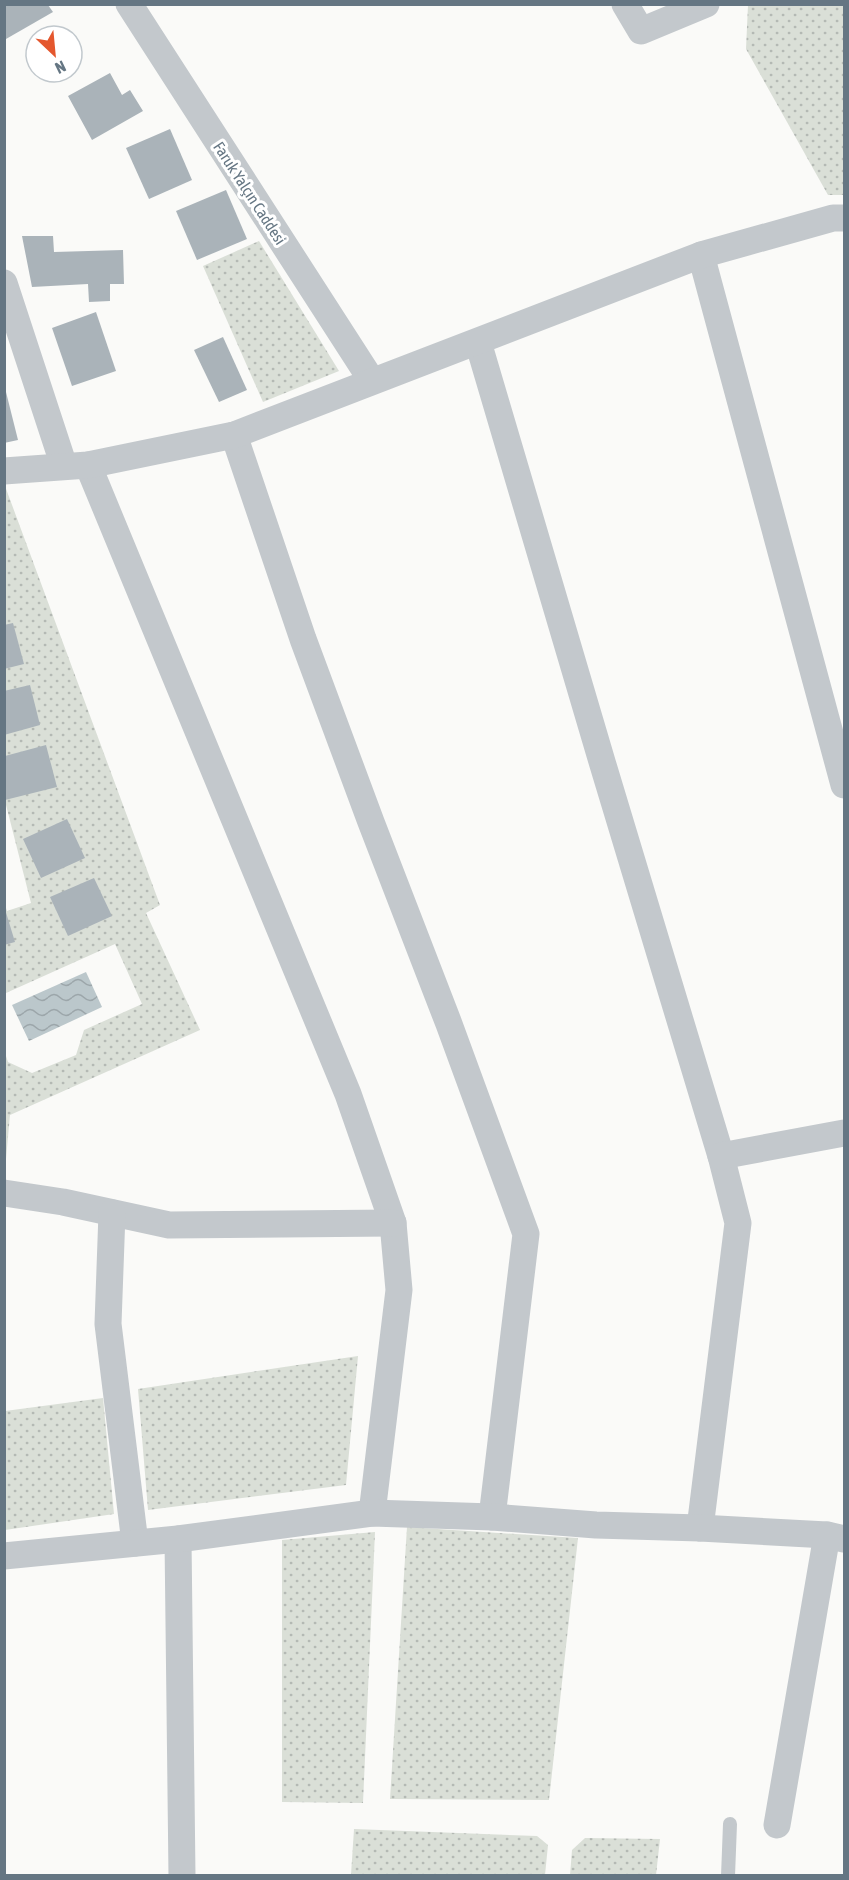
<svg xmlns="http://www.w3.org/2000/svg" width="849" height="1880" font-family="'Asap Condensed',sans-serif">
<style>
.grass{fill:url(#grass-dots)}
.water{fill:url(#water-waves)}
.building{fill:#aab3b9}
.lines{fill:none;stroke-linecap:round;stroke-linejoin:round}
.lane{stroke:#c3c8cc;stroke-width:14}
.street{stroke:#c3c8cc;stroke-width:27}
.labels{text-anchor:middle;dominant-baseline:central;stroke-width:6;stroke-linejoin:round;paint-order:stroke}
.street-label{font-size:16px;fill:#657683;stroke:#fff}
</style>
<defs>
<pattern id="grass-dots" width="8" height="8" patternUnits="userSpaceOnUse" patternTransform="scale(1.5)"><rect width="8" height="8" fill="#dadfd7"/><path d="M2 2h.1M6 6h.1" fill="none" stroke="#b4b9b4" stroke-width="1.8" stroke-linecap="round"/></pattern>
<pattern id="water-waves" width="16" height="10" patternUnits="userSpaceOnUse" patternTransform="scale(1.5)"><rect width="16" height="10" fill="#bbc7cb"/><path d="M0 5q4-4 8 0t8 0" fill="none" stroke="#9ca6aa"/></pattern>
</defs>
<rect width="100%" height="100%" fill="#fafaf8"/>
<g class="grass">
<polygon points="748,5 844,5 844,195 828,195 746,49"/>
<polygon points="259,241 339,371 263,402 203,266"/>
<polygon points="5,486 160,905 146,913 200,1030 10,1115 5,1170 5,1053 8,1062 32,1073 76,1055 84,1030 142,1004 115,944 6,993 5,996 4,902 7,911 31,903 5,801"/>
<polygon points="358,1356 346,1485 148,1510 138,1389"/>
<polygon points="103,1398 114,1514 5,1530 5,1411"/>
<polygon points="407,1527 578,1538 549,1800 390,1799"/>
<polygon points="375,1532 363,1803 282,1802 282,1540"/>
<polygon points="354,1829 537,1836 548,1845 545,1875 351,1875"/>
<polygon points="585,1838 660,1839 656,1875 570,1875 572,1850"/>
</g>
<polygon class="water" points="86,972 102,1007 29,1041 12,1005"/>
<g class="building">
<polygon points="4,5 48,5 53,12 6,39 4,36"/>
<polygon points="110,73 122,95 130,90 143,111 92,140 68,96"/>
<polygon points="170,129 192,180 149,199 126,148"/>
<polygon points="226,190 247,239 197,260 176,211"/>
<polygon points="22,236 53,236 54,252 123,250 124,284 110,284 110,301 89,302 88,284 32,287"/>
<polygon points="96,312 116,371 72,386 52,328"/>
<polygon points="223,337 247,390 219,402 194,350"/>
<polygon points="4,384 18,440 4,443"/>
<polygon points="13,623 24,664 4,669 4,625"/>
<polygon points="30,685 40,725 4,735 4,691"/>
<polygon points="46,745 57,787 5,800 5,756"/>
<polygon points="67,819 85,858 41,878 23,839"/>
<polygon points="94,878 112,916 68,936 50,897"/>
<polygon points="4,906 15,942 4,945"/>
</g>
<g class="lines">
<polyline class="lane" points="728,1876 730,1824"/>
<g class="street">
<polyline points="129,4 372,381"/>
<polyline points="625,4 641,31 706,4"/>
<polyline points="701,255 844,785"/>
<polyline points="4,283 64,466"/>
<polyline points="478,342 603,765 721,1156 738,1223 700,1528"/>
<polyline points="234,435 303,639 371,822 449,1024 526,1234 492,1517"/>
<polyline points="88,465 348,1094 393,1223 399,1290 372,1513"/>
<polyline points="4,471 88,465 234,435 701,255 833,218 844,218"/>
<polyline points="721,1156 844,1133"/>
<polyline points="4,1193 63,1202 169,1225 393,1223"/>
<polyline points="112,1213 108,1324 135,1543"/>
<polyline points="178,1539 182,1876"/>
<polyline points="4,1556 178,1539 372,1513 492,1517 596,1525 700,1528 827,1535 844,1539"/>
<polyline points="777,1825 827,1535"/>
</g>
</g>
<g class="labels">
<g class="street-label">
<text transform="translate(250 193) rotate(57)">Faruk Yalçın Caddesi</text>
</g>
</g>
<rect width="849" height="1880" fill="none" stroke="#657683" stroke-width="12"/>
<g transform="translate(54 54) rotate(154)"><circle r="28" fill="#ffffff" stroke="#c1c8cd" stroke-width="1.5"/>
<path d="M0-4.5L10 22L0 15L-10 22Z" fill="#e4572e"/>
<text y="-9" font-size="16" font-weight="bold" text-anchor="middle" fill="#657683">N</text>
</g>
</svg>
